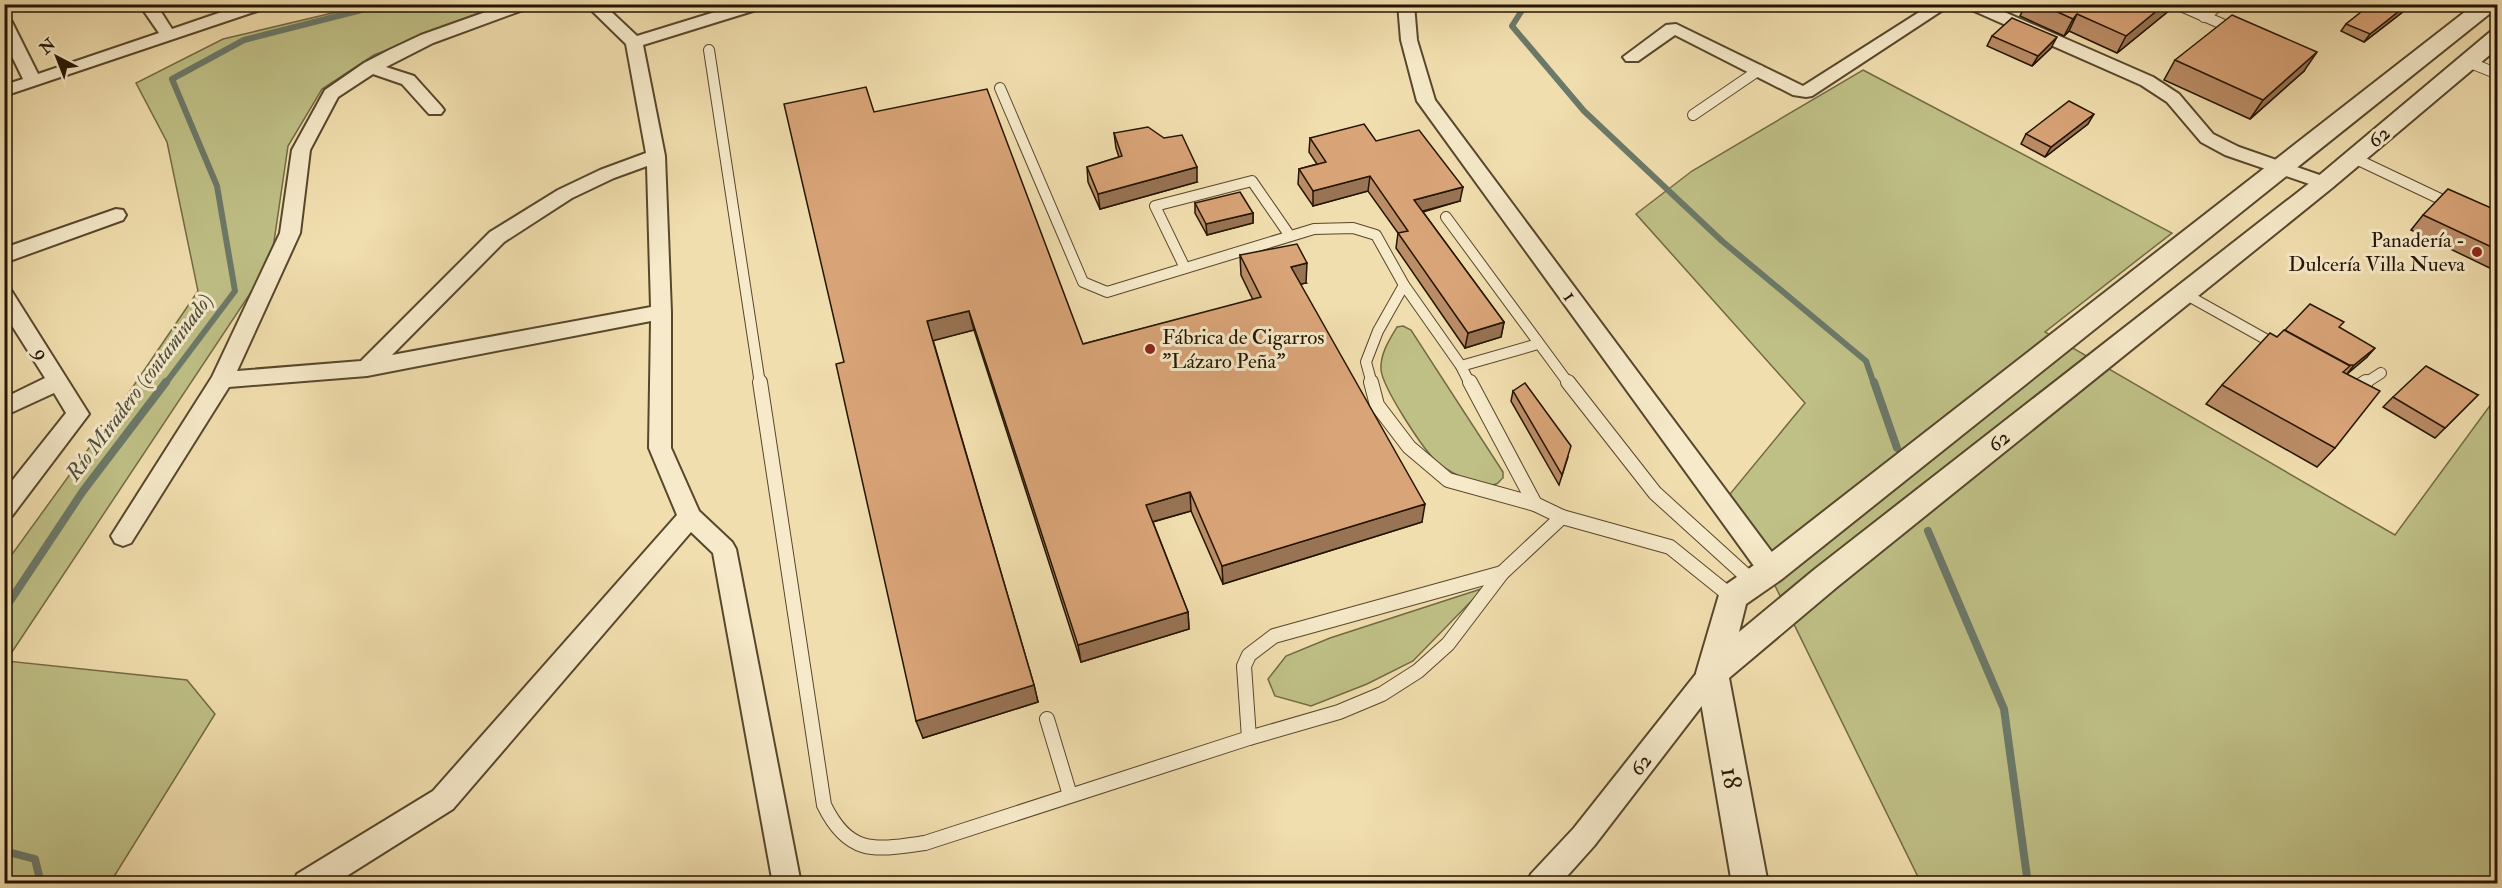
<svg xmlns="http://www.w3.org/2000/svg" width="2502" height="888" font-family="'IM FELL Double Pica',serif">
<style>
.green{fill:#bfc086;stroke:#726a44;stroke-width:1.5}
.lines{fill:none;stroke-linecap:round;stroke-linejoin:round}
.stream-far1{stroke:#6b7969;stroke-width:6}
.stream{stroke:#6b7969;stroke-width:8}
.service-far1-casing{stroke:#57472c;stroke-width:12}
.service-casing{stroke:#57472c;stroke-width:16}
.minor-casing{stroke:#57472c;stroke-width:4}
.tertiary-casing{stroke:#57472c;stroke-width:4}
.service-far1{stroke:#f6eaca;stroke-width:10}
.service{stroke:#f6eaca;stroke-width:14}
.minor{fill:#f6eaca;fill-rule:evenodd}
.tertiary{fill:#f6eaca;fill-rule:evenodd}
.wall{fill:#bb8d67;stroke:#241501;stroke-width:1.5}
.shaded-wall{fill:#987354;stroke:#241501;stroke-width:1.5}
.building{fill:#d9a478;stroke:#241501;stroke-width:1.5}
.poi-dot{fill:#8f2418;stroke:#f6eaca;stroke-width:2}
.labels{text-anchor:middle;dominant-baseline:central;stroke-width:6;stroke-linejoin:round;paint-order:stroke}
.street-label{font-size:21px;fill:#241501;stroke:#f6eaca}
.poi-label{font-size:21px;fill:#241501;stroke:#f6eaca;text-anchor:end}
.water-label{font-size:22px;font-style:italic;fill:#4e4f3e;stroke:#f6eaca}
.near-street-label{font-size:26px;fill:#241501;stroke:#f6eaca}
</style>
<rect width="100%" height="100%" fill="#f1deae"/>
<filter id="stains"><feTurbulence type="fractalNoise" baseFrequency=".00333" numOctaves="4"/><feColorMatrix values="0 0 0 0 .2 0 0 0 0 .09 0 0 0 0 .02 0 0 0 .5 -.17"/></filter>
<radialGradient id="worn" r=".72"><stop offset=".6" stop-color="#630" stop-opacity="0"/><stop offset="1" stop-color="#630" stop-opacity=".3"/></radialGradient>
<g class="green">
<polygon points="366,5 507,5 374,55 322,89 288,146 271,262 6,661 187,680 215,714 110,883 5,884 5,564 126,397 198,291 167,142 136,83 223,39"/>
<polygon points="1863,70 2172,233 2045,332 2395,535 2497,396 2497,883 1921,883 1730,494 1805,403 1636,214 1692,171"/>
<path d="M1403,326l8,4 92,142v6c-3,2 -4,5 -7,6 -15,7 -53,-15 -63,-26 -13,-14 -50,-70 -52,-88 -1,-16 8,-30 16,-43z"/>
<polygon points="1484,588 1413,661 1367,684 1311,706 1275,696 1268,679 1286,656 1330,638"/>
</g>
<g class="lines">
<g class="stream-far1">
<polyline points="1526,4 1512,26 1584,111 1722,241 1866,361 1874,384"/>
<polyline points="165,384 235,291 217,186 172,79 244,40 385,4"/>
</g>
<g class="stream">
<polyline points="1874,382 1897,448"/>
<polyline points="1928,531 2004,709 2028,884"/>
<polyline points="4,610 83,491 166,382"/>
<polyline points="4,851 35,859 41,884"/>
</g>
<defs>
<g id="service-far1">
<polyline points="2176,4 2236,30"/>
<polyline points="2204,17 2220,4"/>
<polyline points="709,50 760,384"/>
<polyline points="2468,62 2498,74"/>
<polyline points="1000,88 1083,282 1107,292 1314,229 1353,228 1376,235 1404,285 1461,366 1470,384"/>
<polyline points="1693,115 1759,70"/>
<polyline points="2354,158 2453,205"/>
<polyline points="1446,217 1569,384"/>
<polyline points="1185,268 1155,206 1252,181 1290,236"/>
<polyline points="2185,294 2278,346"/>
<polyline points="1461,366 1538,344"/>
<polyline points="1372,384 1366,362 1378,331 1404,285"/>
<polyline points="2364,384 2381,373"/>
</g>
<g id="service">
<path d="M760,382l64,423c25,51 51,45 101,38l324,-105 90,-26 43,-18 36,-23 30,-27 54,-71 60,-56"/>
<polyline points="1371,382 1377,405 1409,447 1448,480 1535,504"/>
<polyline points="1470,382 1535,504 1562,517 1670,547 1732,597"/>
<polyline points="1568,382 1655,493 1753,582"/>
<polyline points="2351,387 2355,389 2366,382"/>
<polyline points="1047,719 1070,795"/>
<polyline points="1249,738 1244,666 1249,655 1274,636 1502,573"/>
</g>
<g id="minor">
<polygon points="139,4 156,4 172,29 245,4 271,4 269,7 4,96 4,85 23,79 4,40 4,17 12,22 38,74 159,33"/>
<path d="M508,4h25l-2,3 -98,36 -47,24 28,9 27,30 3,4 -3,4h-12l-27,-30 -29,-10 -35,23 -28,53 -10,83 -63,138 124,-10 129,-129 68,-42 42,-20 46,-17 -20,-109 -41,-40h18l34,32 104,-32h27l-2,3 -123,38 22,111 6,156v136l28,63 33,31 4,7 65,335h-28l-60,-331 -22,-21 -238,277 -119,75h-41l4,-10 136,-83 244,-276 -28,-67 2,-127 -284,55 -138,11 -98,156 -8,3 -8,-3 -4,-7 101,-159 68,-144 12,-83 33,-60 39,-27 25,-13 32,-15zM647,166l4,141 -259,48 112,-113 68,-44 42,-20z"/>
<polygon points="1398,4 1414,4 1417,40 1435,100 1780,563 1783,570 1780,577 1771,580 1762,577 1417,101 1401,40"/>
<polygon points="1932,4 1952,4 1812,96 1806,97 1793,95 1675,35 1638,61 1626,61 1623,57 1666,25 1676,24 1803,86"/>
<polygon points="1963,4 1986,4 2153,77 2179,94 2213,134 2239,147 2331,179 2333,183 2331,187 2324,189 2225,155 2201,142 2167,102 2141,85 1965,7"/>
<polygon points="116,209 123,210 126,215 123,220 4,263 4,248"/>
<polygon points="4,288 11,290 89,414 12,516 4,518 4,491 66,413 54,393 4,416 4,398 45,378 4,313"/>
<polygon points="1712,662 1721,665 1725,673 1721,681 1594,846 1560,884 1527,884 1531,874 1574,828 1703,665"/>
</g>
<polygon id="tertiary" points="2475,4 2498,4 2498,7 1782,579 1746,604 1739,632 1815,569 2316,178 2490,32 2498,31 2498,48 2332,188 1837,587 1729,678 1768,884 1732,884 1696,673 1721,588 1760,561"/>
</defs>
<use href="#service-far1" class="service-far1-casing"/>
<use href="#service" class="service-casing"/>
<use href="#minor" class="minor-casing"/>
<use href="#tertiary" class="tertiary-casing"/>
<use href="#service-far1" class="service-far1"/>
<use href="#service" class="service"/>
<use href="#minor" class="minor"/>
<use href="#tertiary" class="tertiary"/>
</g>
<g class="wall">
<polygon points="2006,4 2173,4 2171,9 2117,53 2069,31 2064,36 2020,16 2022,12"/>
<polygon points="2361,4 2413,4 2364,42 2341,31 2346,24 2367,8 2360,5"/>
<polygon points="1992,36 2051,48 2032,66 1987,46"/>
<polygon points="2175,60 2304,71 2250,119 2164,80"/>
<polygon points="874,112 1083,344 1253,300 1241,275 1240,255 1306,283 1300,284 1422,522 1223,584 1191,511 1153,522 1188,612 1189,629 1081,662 974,330 933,340 1034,685 1038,702 923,738 844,362"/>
<polygon points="2088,124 2045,157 2021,144 2026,134"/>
<polygon points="1114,133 1197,182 1100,209 1088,182 1087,167 1119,157 1116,148"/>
<polygon points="1310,138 1376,141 1460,201 1423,212 1504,322 1501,337 1465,348 1396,248 1398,233 1368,191 1313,206 1298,184 1299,169 1317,164 1309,152"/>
<polygon points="1195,203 1253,213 1253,223 1207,235 1195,213"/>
<polygon points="2498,211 2498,272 2411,230 2423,215"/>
<polygon points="2285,330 2367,357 2347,374 2335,448 2317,467 2206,404 2222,385"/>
<polygon points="1513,391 1568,457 1559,485 1511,401"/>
<polygon points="2478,395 2435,438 2383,407 2393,397"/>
</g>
<g class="shaded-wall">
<polygon points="2165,4 2173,4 2171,9 2117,53 2126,36"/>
<polygon points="2408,4 2413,4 2364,42 2370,34"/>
<polygon points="2077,14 2069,31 2064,36 2073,19"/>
<polygon points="2057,37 2051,48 2032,66 2038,56"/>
<polygon points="2317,52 2304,71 2250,119 2263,100"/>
<polygon points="2094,114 2088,124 2045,157 2051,147"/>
<polygon points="1197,167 1197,182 1100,209 1098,194"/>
<polygon points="1370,176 1368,191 1313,206 1313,191"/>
<polygon points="1463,187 1460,201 1412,214 1414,200"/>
<polygon points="1253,213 1253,223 1207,235 1206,224"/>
<polygon points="1307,263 1306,283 1290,287 1291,267"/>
<polygon points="969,311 974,330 932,341 927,321"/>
<polygon points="1504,322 1501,337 1465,348 1468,333"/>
<polygon points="2375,348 2367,357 2347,374 2354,365"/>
<polygon points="1190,492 1191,511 1148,523 1146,505"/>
<polygon points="1425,504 1422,522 1223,584 1222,566"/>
<polygon points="1188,612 1189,629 1081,662 1078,645"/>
<polygon points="1034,685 1038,702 923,738 916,721"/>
</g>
<g class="building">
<polygon points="2040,4 2165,4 2126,36 2077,14 2073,19"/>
<polygon points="2371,4 2408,4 2370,34 2346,24"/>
<polygon points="2232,15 2317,52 2263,100 2175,60"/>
<polygon points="2012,18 2057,37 2038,56 1992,36"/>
<polygon points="866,87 874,112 987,89 1083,344 1261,297 1240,255 1297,244 1307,263 1291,267 1425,504 1222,566 1190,492 1146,505 1188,612 1078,645 969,311 927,321 1034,685 916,721 836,364 844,362 784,104"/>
<polygon points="2069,101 2094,114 2051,147 2026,134"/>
<polygon points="1364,124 1376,141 1419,130 1463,187 1414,200 1504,322 1468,333 1398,233 1408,231 1370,176 1313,191 1299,169 1326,162 1310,138"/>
<polygon points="1148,127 1164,138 1182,135 1197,167 1098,194 1087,167 1122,156 1114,133"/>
<polygon points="2448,189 2498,211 2498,250 2423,215"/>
<polygon points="1240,192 1253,213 1206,224 1195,203"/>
<polygon points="2310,304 2344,322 2339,327 2375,348 2354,365 2349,365 2285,330"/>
<polygon points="2284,330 2350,366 2343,372 2380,391 2335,448 2222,385 2270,333 2277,337"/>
<polygon points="2426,366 2478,395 2445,428 2393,397"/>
<polygon points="1525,383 1571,446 1562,475 1513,391"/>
</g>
<g class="poi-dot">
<circle cx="2477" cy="252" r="6"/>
<circle cx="1150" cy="349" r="6"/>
</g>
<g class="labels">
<g class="street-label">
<text transform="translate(2379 137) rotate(-40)">62</text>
<text transform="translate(1570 296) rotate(54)">1</text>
<text transform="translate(41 354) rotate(59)">9</text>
<text transform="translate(1999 441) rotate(-38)">62</text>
<text transform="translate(1641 765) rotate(-52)">62</text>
</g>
<g class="poi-label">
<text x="2465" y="240">Panadería -<tspan x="2465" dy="24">Dulcería Villa Nueva</tspan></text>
<text x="1162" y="337" text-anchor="start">Fábrica de Cigarros<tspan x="1162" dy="24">"Lázaro Peña"</tspan></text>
</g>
<g class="water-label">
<text transform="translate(139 387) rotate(-53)">Río Miradero (contaminado)</text>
</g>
<g class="near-street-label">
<text transform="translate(1731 778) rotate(80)">18</text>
</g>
</g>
<rect width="2502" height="888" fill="none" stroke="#f1deae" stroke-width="24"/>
<rect x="6" y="6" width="2490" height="876" fill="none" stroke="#241501" stroke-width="3"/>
<rect x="12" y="12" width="2478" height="864" fill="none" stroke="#241501" stroke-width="1.5"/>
<g transform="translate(57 57) rotate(318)" stroke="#f6eaca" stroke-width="4.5" paint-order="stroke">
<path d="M0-4.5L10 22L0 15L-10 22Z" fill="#241501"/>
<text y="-9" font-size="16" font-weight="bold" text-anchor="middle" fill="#241501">N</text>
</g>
<rect width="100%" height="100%" filter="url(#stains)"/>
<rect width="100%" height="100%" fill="url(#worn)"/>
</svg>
